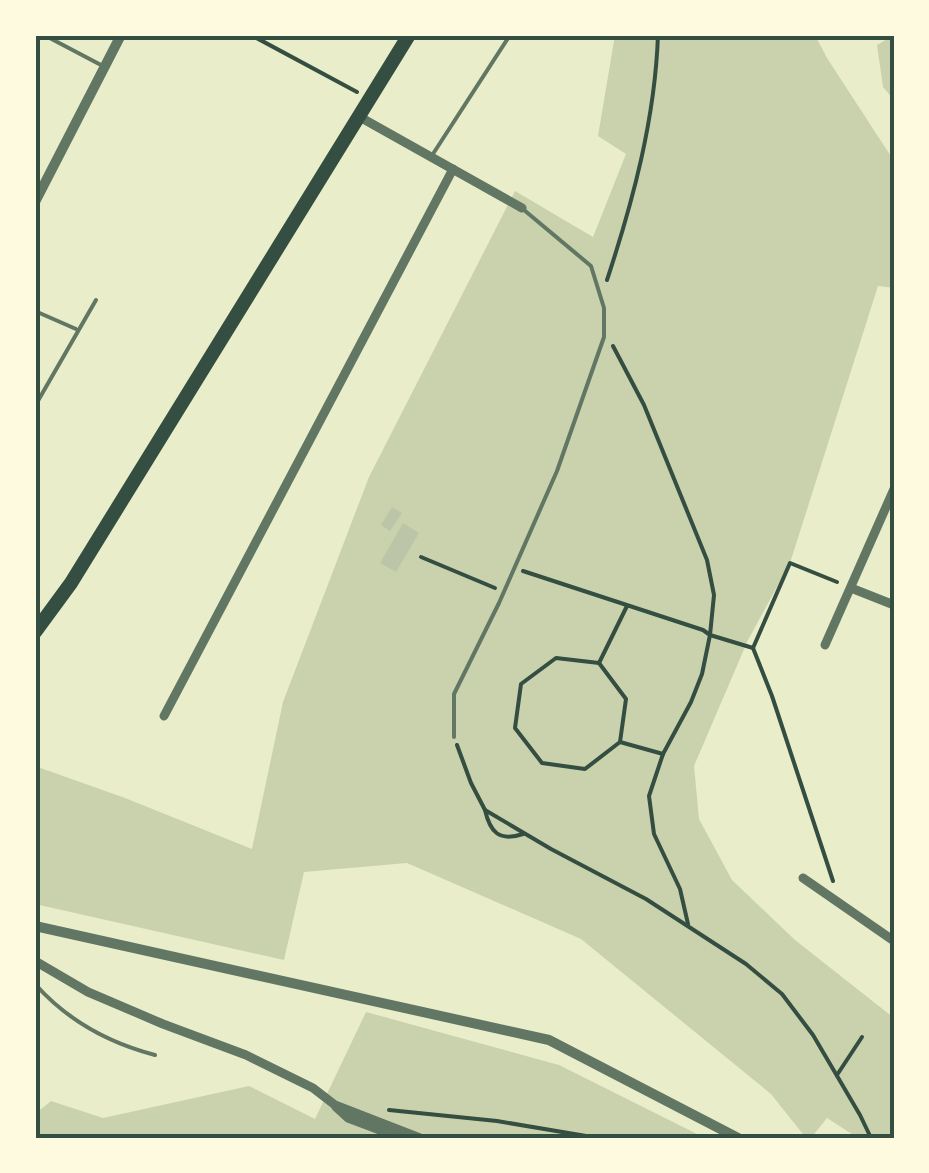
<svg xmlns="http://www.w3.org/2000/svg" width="929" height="1173" font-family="'Open Sans',sans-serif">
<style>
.green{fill:#cad2ad}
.building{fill:#bcc5a7}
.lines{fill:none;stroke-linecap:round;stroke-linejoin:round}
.path{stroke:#344e41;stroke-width:4}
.service{stroke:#617663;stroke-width:4}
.minor{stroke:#617663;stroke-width:9}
.tertiary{stroke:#617663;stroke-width:10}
.trunk{stroke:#344e41;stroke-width:14}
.neatline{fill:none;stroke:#344e41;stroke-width:4}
</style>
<rect width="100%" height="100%" fill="#e9edc9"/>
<g class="green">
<polygon points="615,35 815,35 827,58 894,161 894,288 878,286 790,563 748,640 694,766 699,819 732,880 795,940 894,1018 894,1138 858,1138 827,1118 811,1138 806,1138 771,1094 581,939 407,863 304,872 284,960 35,904 35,766 125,798 252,849 283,702 369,477 515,191 593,237 626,154 598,136"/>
<polygon points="894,35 894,100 883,87 877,45"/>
<polygon points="366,1012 559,1065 705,1138 35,1138 35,1114 51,1101 103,1118 249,1086 315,1119"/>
</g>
<g class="building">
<polygon points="392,507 402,513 390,531 381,525"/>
<polygon points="403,523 419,533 396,572 380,563"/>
</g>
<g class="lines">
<g class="path">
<polyline points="251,35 357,92"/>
<path d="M607,280c26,-79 48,-161 51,-245"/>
<polyline points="613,346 644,405 707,560 714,595 710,635 753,648"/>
<polyline points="421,557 495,588"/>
<polyline points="523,571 703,630 710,635 702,674 691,702 663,754 649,796 654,834 680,889 688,924"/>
<polygon points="556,658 599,663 626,699 620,742 585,769 542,763 515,728 521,684"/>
<polyline points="599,663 627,606"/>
<polyline points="620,742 663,754"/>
<polyline points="457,745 471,783 485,810 551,849 646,899 746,964 782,994 813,1035 860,1115 871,1138"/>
<path d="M485,810c5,22 14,32 38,24"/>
<polyline points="833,881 772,696 753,648 790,563 837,582"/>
<polyline points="837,1075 862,1037"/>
<polyline points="389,1110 497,1121 598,1138"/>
</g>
<g class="service">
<polyline points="44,35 101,65"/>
<polyline points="431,157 510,35"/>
<polyline points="35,311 76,329"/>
<polyline points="35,406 96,300"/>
<polyline points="454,737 454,694 499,603 557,471 604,337 604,308 591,266 524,210"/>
<path d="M35,984c32,36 74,59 120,71"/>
</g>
<g class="minor">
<polyline points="358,116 522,208"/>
<polyline points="851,588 894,605"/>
<polyline points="825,645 894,489"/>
<polyline points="164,716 453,169"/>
<polyline points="803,878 894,941"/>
<polyline points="35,961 88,992 163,1024 246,1055 313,1088 335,1105 420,1138"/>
<polyline points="336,1107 348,1118 401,1138"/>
</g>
<g class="tertiary">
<polyline points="35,202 121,35"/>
<polyline points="35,926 549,1040 738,1138"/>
</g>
<polyline class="trunk" points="35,632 71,583 409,35"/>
</g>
<rect width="929" height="1173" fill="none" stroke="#fefae0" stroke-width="75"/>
<rect x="38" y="38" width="854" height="1098" class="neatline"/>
</svg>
